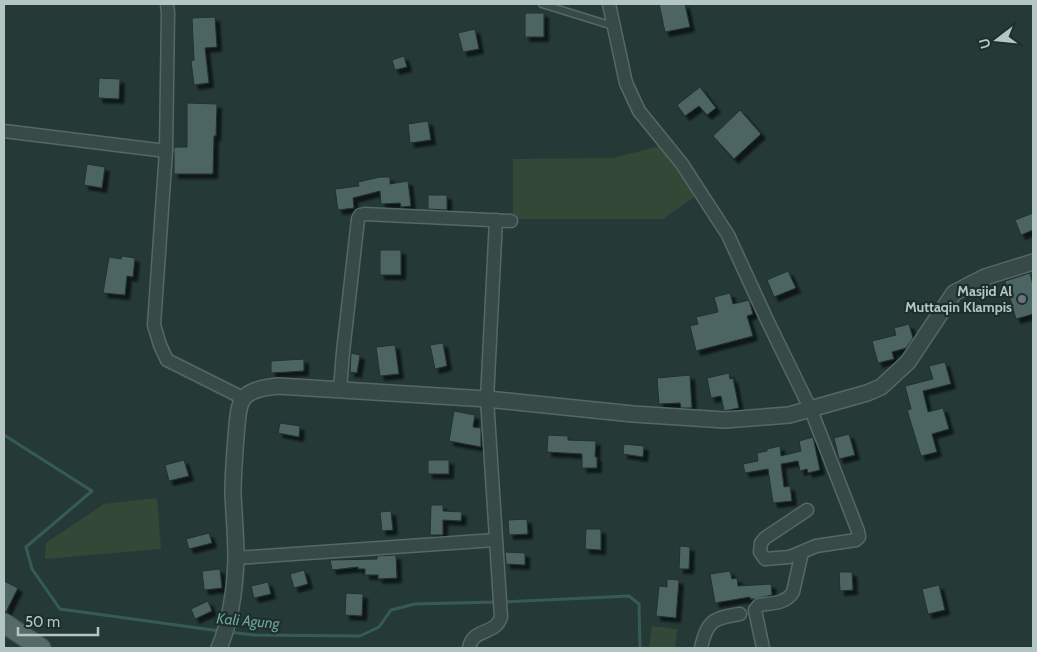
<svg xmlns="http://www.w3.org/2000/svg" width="1037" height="652" font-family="Cabin,sans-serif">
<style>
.green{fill:#344837}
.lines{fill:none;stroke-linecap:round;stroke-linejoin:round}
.stream{stroke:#365b56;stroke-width:3}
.building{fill:#4e6562;stroke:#1f312f;filter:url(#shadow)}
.service-casing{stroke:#566866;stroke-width:9}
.minor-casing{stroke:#566866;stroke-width:15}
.tertiary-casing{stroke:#566866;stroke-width:18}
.primary-casing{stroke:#445654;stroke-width:21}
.service{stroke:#384a48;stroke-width:6}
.minor{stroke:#384a48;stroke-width:12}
.tertiary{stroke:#384a48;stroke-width:15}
.primary{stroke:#566a67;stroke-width:19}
.worship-dot{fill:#6b7280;stroke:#1d2f2d;stroke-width:2}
.labels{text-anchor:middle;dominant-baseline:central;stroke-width:4.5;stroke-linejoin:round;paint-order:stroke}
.poi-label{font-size:14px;font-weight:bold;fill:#b4c6c4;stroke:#1d2f2d;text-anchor:end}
.water-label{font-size:15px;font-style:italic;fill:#6fa29a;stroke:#1d2f2d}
</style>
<defs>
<filter id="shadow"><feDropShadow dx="4.5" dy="4.5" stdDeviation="1" flood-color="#0009"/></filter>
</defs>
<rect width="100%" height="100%" fill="#253a37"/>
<g class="green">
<polygon points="660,146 696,196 663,219 513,219 513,159 613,158"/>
<polygon points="157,498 161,549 45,559 46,543 104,504"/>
<polygon points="652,626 677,629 675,648 649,648"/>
</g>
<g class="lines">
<g class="stream">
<polyline points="4,435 92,491 26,547 32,569 60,609 220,631"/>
<polyline points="502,602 629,596 639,604 640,648"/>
<polyline points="229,632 254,635 360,636 379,627 391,610 415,604 496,602"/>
</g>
</g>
<g class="building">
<polygon points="659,4 685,4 690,27 665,32"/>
<rect x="525" y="13" width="19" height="24"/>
<polygon points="215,17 217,47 205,48 209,83 194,85 191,61 194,60 192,18"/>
<polygon points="475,29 479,49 463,52 458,33"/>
<polygon points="404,56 407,67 395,70 392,60"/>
<polygon points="99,78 120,79 119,99 98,98"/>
<polygon points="700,87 716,108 707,115 699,106 685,116 677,105"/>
<polygon points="187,103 217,104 216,136 214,136 213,174 174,174 174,147 187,147"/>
<polygon points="740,110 761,134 734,159 713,136"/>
<polygon points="428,121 431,140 410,143 408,124"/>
<polygon points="87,164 105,167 102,188 84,185"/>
<polygon points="380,177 390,177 390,184 408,181 411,206 401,207 400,203 381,204 380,191 353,198 354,208 338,210 335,189 359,186 358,182"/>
<polygon points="428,195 447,195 447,210 428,209"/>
<polygon points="1033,213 1033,230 1021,235 1015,220"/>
<rect x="380" y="250" width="21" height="25"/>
<polygon points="122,256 135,258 133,277 127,276 125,295 103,293 109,257 121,259"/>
<polygon points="788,271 796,288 774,297 767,280"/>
<polygon points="1030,273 1033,285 1033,314 1016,319 1005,281"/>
<polygon points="730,293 733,304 749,300 753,314 747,316 753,336 696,351 690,326 698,324 696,317 718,312 714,297"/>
<polygon points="909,324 913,338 906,348 892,352 894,359 878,363 872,341 896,335 894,328"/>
<polygon points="443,343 447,366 435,369 430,345"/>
<polygon points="395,345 399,374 380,376 376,347"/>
<polygon points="351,353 360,355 357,373 350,372"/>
<polygon points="304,359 304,371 271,373 271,361"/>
<polygon points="945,362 951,384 923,391 928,412 943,408 949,429 932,434 937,452 921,456 907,410 911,409 905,386 933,379 929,366"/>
<polygon points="729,373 730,379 733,378 739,408 724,411 721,396 711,398 707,378"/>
<polygon points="690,375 692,408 681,408 680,403 659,404 657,378"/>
<polygon points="454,411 475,415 473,427 481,428 481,447 449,441"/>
<polygon points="280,423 300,426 299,437 278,433"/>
<polygon points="849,434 855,455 839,459 834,438"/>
<polygon points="548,435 568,436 568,440 596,441 595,457 597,457 597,468 582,468 582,454 547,452"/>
<polygon points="813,437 820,470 808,473 807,469 800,471 798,461 781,464 784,487 790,486 792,501 773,503 768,469 745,473 743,464 758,461 757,453 767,451 767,449 780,446 781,456 801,451 799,441"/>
<polygon points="624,444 644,446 643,457 623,454"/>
<polygon points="184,460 189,476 169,481 165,465"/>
<rect x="428" y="460" width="21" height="14"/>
<polygon points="431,505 443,505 443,511 462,512 461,521 443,520 443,535 430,535"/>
<polygon points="391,511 393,530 382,531 380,512"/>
<polygon points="527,519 528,534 509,535 508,520"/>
<polygon points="586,529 601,529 601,550 585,549"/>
<polygon points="209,533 212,543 189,549 186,539"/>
<polygon points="680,546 690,547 689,569 679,569"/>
<polygon points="505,552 525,553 525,565 506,564"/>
<polygon points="396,555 397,578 378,579 378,575 365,575 365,569 358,569 358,567 332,570 330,560 377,559 377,556"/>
<polygon points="220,569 222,588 204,590 202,571"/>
<polygon points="304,570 308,584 294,588 290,574"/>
<polygon points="730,571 732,579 737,578 738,586 771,584 772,595 754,599 750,599 750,597 715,603 710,574"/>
<polygon points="839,572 852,572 853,590 840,591"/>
<polygon points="667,579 679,580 676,618 656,616 659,586 667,587"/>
<polygon points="4,581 18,588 6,612 4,612"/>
<polygon points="268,582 271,594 254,598 251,586"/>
<polygon points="939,585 945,610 928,614 922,589"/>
<polygon points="346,593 363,594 362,616 345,615"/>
<polygon points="208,601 212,611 195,619 191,609"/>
</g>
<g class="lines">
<defs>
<polyline id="service" points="542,4 613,26"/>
<g id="minor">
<polyline points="167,4 168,13 166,151 154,325 160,345 167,360 243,398"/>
<polyline points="609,4 626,83 639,111 682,164 728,235 767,320 811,410 858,531 859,537 856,540 816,546 802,552"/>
<polyline points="4,131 166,151"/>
<polyline points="340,390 343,352 358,219 360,215 365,214 511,221"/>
<polyline points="236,558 495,540"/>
<path d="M469,648c4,-21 26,-12 32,-31l-14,-218 9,-179"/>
<path d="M701,648c6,-28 13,-30 39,-34"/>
<path d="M763,648l-8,-38 4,-5c12,-2 27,-1 34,-13l9,-40 -13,5 -24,2 -5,-7 1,-9 4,-5 42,-28"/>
</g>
<path id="tertiary" d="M219,648c12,-28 16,-59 17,-89 0,-22 -2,-44 -3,-65 0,-23 2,-46 4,-69 1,-8 1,-19 6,-26 6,-9 24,-12 35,-13l209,13 146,15 92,6 64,-5 78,-22 14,-6 27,-25 46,-69 31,-16 48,-15"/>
<polyline id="primary" points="4,623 41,648"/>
</defs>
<use href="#service" class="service-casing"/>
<use href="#minor" class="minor-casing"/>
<use href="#tertiary" class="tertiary-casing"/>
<use href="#primary" class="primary-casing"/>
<use href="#service" class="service"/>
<use href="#minor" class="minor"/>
<use href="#tertiary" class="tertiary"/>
<use href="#primary" class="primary"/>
</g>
<circle class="worship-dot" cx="1022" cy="299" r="5"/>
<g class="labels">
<g class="poi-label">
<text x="1012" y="291">Masjid Al<tspan x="1012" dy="16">Muttaqin Klampis</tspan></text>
</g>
<g class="water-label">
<text transform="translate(248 621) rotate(5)">Kali Agung</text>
</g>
</g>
<rect width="1037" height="652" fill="none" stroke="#b4c6c4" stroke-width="10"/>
<g transform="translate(997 40) rotate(254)" stroke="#1d2f2d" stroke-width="4" paint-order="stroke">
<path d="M0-4L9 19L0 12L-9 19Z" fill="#b4c6c4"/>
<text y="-8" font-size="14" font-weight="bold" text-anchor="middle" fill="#b4c6c4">U</text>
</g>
<path d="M18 627v8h80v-8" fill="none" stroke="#b4c6c4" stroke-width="2.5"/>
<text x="25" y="627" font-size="15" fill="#b4c6c4" stroke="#1d2f2d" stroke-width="4" paint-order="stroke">50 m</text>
</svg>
